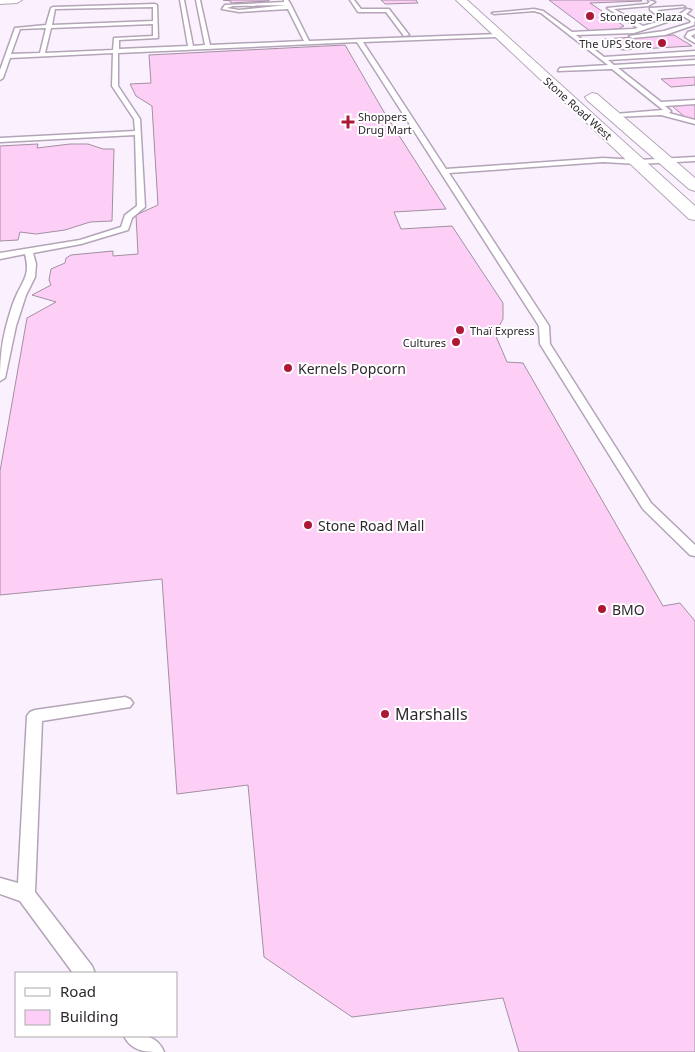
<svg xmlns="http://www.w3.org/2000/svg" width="695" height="1052" font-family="'Noto Sans',sans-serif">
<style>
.building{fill:#fdcff7;stroke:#a28fa0}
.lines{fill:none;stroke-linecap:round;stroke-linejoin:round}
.lane-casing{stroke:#b3a4b7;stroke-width:3}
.secondary-casing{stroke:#b3a4b7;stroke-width:2}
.lane{fill:#fff;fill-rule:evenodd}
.secondary{fill:#fff;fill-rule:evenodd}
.poi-dot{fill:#ad1837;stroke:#fff;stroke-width:2}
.labels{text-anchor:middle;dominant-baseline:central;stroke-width:4;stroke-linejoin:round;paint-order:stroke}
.far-poi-label{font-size:11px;fill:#2d272e;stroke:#fff;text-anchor:start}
.far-street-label{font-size:11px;fill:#2d272e;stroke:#fff}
.poi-label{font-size:14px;fill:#2d272e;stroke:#fff;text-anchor:start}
.near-poi-label{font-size:16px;fill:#2d272e;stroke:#fff;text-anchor:start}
</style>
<rect width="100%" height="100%" fill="#fbf1fe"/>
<g class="building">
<polygon points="223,0 269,0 269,1 231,3 231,1"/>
<polygon points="381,0 416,0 418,3 385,4"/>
<polygon points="549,0 640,0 642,1 590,3 624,26 618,29 590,31"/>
<polygon points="674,35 692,46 622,50 609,45 602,39"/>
<polygon points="345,45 384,112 446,209 394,212 401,229 452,226 503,303 503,319 495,334 507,362 523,363 663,606 680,603 695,621 695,1052 519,1052 503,998 352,1017 264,957 248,785 177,794 162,579 0,595 0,471 27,318 56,302 32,295 51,285 49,280 51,269 65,263 66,258 71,255 113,251 113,256 138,254 136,215 158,205 152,106 136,96 130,84 151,83 149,55"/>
<polygon points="695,77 695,85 671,87 661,79"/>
<polygon points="692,103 695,104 695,119 685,117 672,106"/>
<polygon points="38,144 37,148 70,144 88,144 103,149 114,149 112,221 90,222 65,230 36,234 20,232 18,240 0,241 0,146"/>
</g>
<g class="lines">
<defs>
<g id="lane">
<path d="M180,0h4l9,46 12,-1 -9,-45h4l10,45 94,-4 -16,-32 -49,3 -17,-3 3,-4 59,-3v-2h4l2,3 19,38 190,-7 -2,3 -134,5 83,127 157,-11 35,2 57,-3v4l-57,3 -35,-2 -154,11 100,153 1,18 101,159 44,42v11l-5,-1 -47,-46 -103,-165 -1,-18 -182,-284 -239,11v33l22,33 5,88 -13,11 -4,12 -47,14 -48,9 3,11 -1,13 -9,18 -10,31 -11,52 -5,3c0,-19 1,-35 6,-54 3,-11 6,-23 11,-33 8,-16 13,-21 8,-40l-25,5v-6l80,-13 41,-13 4,-12 12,-9 -2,-71 -135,7v-4l135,-7 -1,-12 -22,-33 1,-33 -103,5 -7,20 -3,2v-10l15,-42 31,-3 5,-17 2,-1 102,-3 2,1 1,33 -39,2v9l69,-3zM286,5l-47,5 -12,-2 6,-2zM153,7v14l-101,4 3,-16zM153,24v12l-39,2 -1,12 -68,3 6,-25zM46,28l-6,25 -29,1 9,-25z"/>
<polygon points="350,0 354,0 361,9 389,9 409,35 404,36 386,12 358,12"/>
<polygon points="648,0 655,2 648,6 614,9 643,26 664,20 650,10 650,8 683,6 685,7 657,10 670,19 670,21 634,33 576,35 604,57 695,51 695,55 608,60 614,65 695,60 695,64 618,68 661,102 695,100 695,104 665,106 671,111 669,113 695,120 695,124 661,115 613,117 613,115 615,114 663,110 612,69 558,71 560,68 608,65 541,13 534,11 494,14 492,13 534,9 543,11 572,32 633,29 638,28 607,8 647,4 650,2"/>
<polygon points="687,9 691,10 686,14 695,19 694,25 665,35 632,38 629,36 664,31 690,23 691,21 680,14"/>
<polygon points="695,30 695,34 691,36 695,39 695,43 685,37 688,32"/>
<polygon points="125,697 130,699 133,703 130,707 42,721 35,892 92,966 95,973 73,973 20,901 0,894 0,878 18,883 27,716 30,712 35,710"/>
<path d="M124,1036c17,-1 33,-2 40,16 -18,0 -32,0 -40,-16z"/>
</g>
<g id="secondary">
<polygon points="0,0 22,0 17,3 0,4"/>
<polygon points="456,0 467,0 695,206 695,220 689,219"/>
<polygon points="592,93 597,94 695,178 695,191 689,189 587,100 585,97"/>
</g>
</defs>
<use href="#lane" class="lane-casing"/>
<use href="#secondary" class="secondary-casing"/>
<use href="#lane" class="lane"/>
<use href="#secondary" class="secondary"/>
</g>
<g class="poi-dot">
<circle cx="590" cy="16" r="5"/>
<circle cx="662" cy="43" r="5"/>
<path d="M345.5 114.5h5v5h5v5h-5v5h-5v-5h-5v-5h5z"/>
<circle cx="460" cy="330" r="5"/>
<circle cx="456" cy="342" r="5"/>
<circle cx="288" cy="368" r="5"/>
<circle cx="308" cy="525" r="5"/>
<circle cx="602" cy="609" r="5"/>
<circle cx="385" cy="714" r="5"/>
</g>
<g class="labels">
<g class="far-poi-label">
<text x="600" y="16">Stonegate Plaza</text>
<text x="652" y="43" text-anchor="end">The UPS Store</text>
<text x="358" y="116">Shoppers<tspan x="358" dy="13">Drug Mart</tspan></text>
<text x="470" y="330">Thaï Express</text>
<text x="446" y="342" text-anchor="end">Cultures</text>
</g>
<g class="far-street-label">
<text transform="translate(578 108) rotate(42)">Stone Road West</text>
</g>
<g class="poi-label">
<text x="298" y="368">Kernels Popcorn</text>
<text x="318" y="525">Stone Road Mall</text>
<text x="612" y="609">BMO</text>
</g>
<g class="near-poi-label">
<text x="395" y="714">Marshalls</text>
</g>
</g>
<rect x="15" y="972" width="162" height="65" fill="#ffffff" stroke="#aba9ab"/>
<rect x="25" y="988" width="25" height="8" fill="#ffffff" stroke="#aba9ab"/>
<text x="60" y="997" font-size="15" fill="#2d272e">Road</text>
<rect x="25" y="1010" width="25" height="15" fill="#fdcff7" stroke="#aba9ab"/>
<text x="60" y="1022" font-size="15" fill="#2d272e">Building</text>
</svg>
